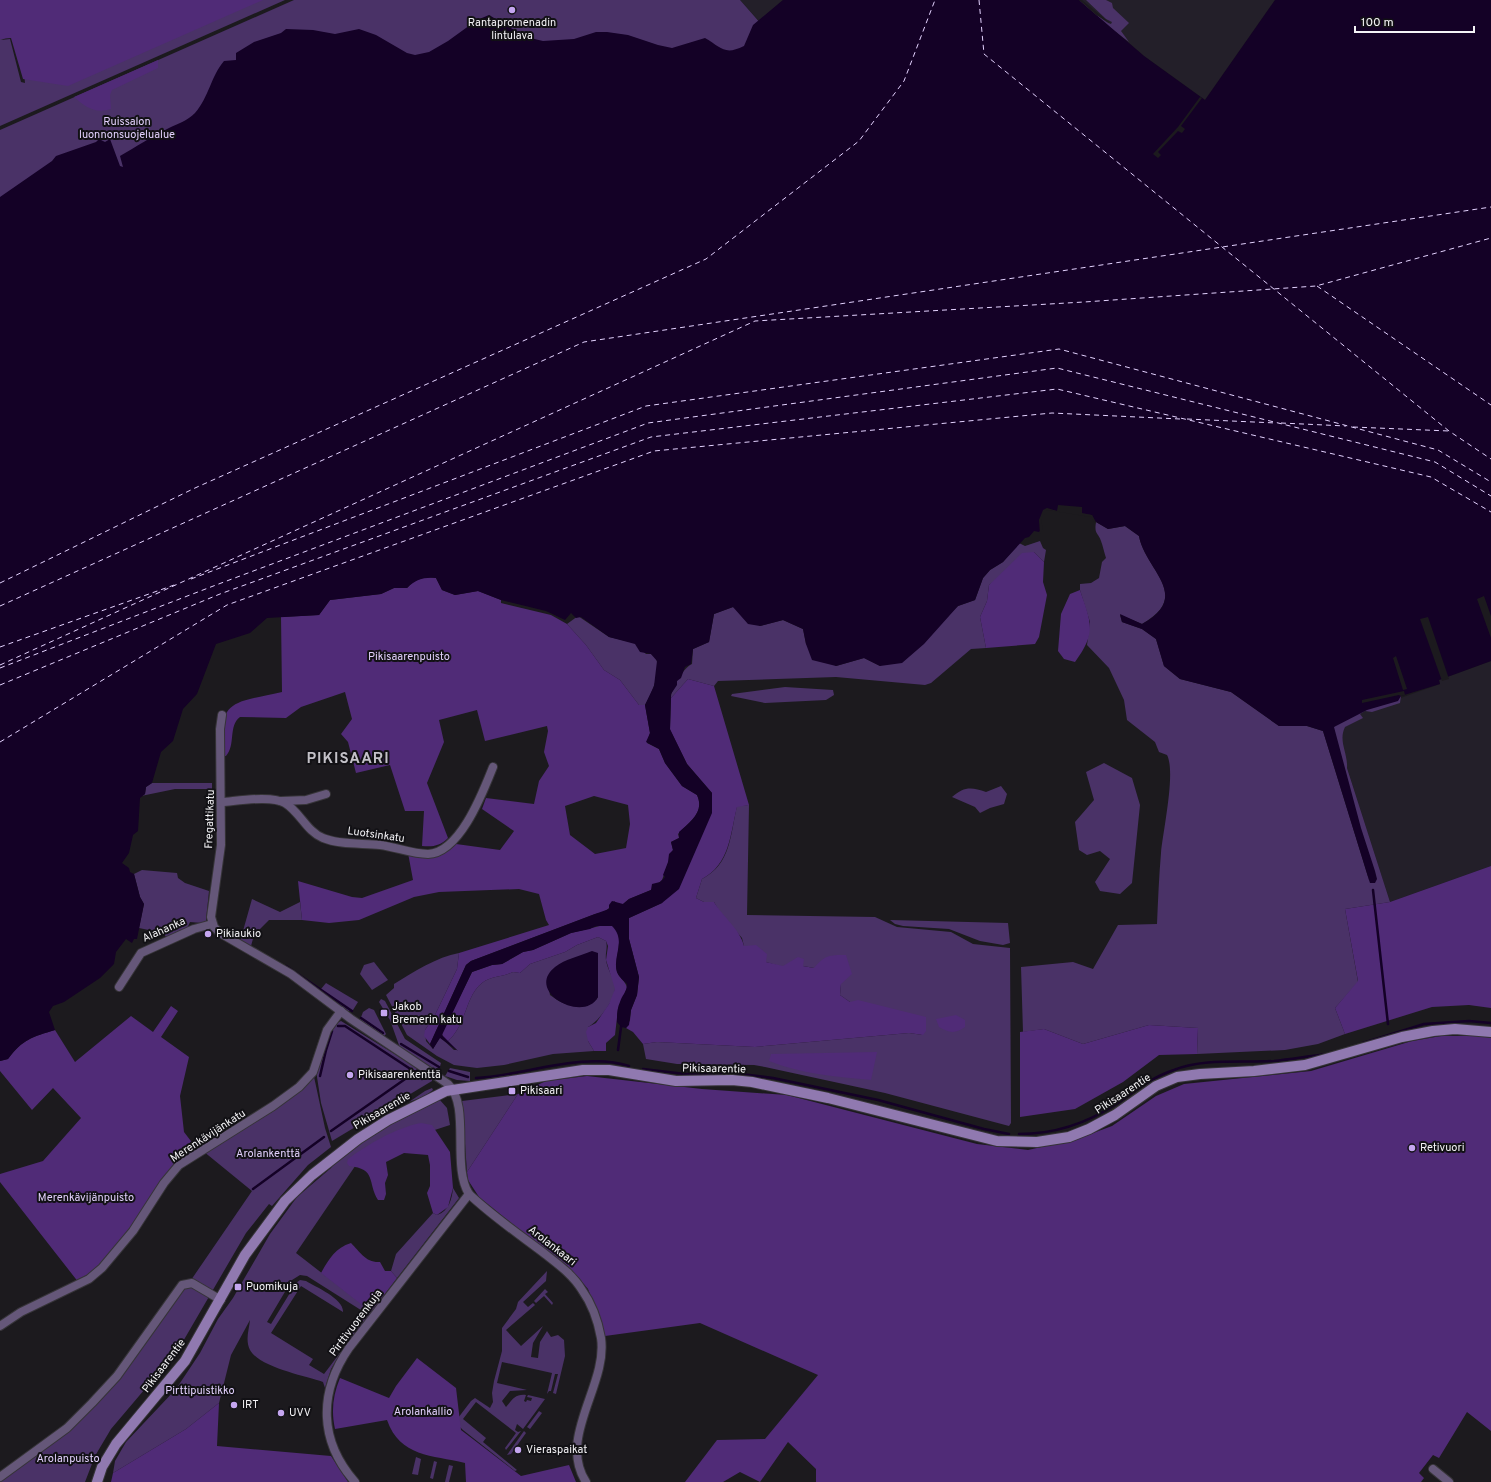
<svg xmlns="http://www.w3.org/2000/svg" width="1491" height="1482" font-family="Overpass,sans-serif">
<style>
.built{fill:#231f29}
.green{fill:#4a3267;fill-rule:evenodd}
.forest{fill:#502b77;fill-rule:evenodd}
.water{fill:#140126}
.pier{fill:#1c1a1e}
.lines{fill:none;stroke-linecap:round;stroke-linejoin:round}
.stream{stroke:#140126;stroke-width:2.5}
.ferry{stroke:#e4d3ff;stroke-width:1;stroke-dasharray:5 4;stroke-linecap:butt}
.street-casing{stroke:#363438;stroke-width:10}
.secondary-casing{stroke:#363438;stroke-width:12}
.street{stroke:#655779;stroke-width:8}
.secondary{stroke:#9079b0;stroke-width:10}
.poi-dot{fill:#c5a6f0;stroke:#121115;stroke-width:1.5}
.labels{text-anchor:middle;dominant-baseline:central;stroke-width:4;stroke-linejoin:round;paint-order:stroke}
.poi-label{font-size:11px;fill:#f4f3f6;stroke:#121115;text-anchor:start}
.park-label{font-size:11px;fill:#e1cffb;stroke:#121115}
.street-label{font-size:11px;fill:#f4f3f6;stroke:#121115}
.district-label{font-size:15px;font-weight:bold;letter-spacing:1px;fill:#c3c1c8;stroke:#121115}
</style>
<rect width="100%" height="100%" fill="#1c1a1e"/>
<g class="built">
<polygon points="740,0 783,0 759,21"/>
<polygon points="1079,0 1275,0 1205,100 1144,56"/>
<polygon points="1491,661 1491,866 1390,902 1334,727 1367,710 1440,684 1439,680"/>
</g>
<g class="green">
<path d="M0,0h285l-285,126zM8,37h7l8,25 2,21 -4,-1 -11,-43 -9,1z"/>
<polygon points="294,0 740,0 778,43 721,82 217,128 0,230 0,130"/>
<path d="M1074,0c15,0 23,19 37,24l1,-2 -6,-3 -20,-19h20l6,3 1,5 16,15 -8,8 8,11z"/>
<path d="M1096,522l12,7 17,-3 14,10c6,34 54,59 3,88l-22,-9 2,7 20,7 14,10 8,27 16,13 51,13 48,34h28l16,5 46,149 -6,-41 -32,-110 19,-15 51,-18 -1,7 -28,9 -7,-1 -5,3 3,4 -18,9c-7,14 3,26 2,41l43,134 -45,7 13,73 -23,26 10,26 -27,10 -33,6 -88,4 1,-26 -49,-3 -66,19 -39,-15 -21,3 -2,-65 52,-5 20,7 25,-44 39,-1c1,-24 2,-48 4,-71 2,-22 15,-81 6,-98l-8,-3 -4,-10 -28,-22 -3,-20 -15,-32 -22,-23 3,-23 -10,-32v-6l11,-1 8,-5 3,-16 4,-4c-2,-6 -3,-12 -5,-17 -3,-9 -7,-6 -5,-19z"/>
<path d="M1040,541l3,7 3,2 -2,12 -10,-10 -45,33 -2,16 -7,16 6,31 -15,1 -40,34 -6,2 -89,-8 -118,4 -4,5 -26,-7 -17,19c0,-10 13,-31 21,-34l1,-15 16,-7 5,-28 19,-7 27,19 23,-6 20,9 3,15 30,22 28,-8 16,8 66,-49 12,-11 17,-6 8,-22 7,-8 13,-8 16,-19 6,3z"/>
<path d="M578,616l31,21 26,6 11,11h5l5,4c5,15 -4,35 -11,47h-6l-19,-25 -16,-10 -18,-25 -19,-21z"/>
<polygon points="785,687 833,690 834,695 826,700 765,703 731,696 732,694"/>
<polygon points="1104,763 1132,778 1140,805 1132,883 1120,894 1100,891 1095,882 1110,859 1100,851 1087,855 1079,850 1075,822 1094,800 1086,772"/>
<polygon points="152,783 212,783 212,789 175,789 141,796 145,794 146,787"/>
<path d="M1001,786l6,8 -3,10 -14,4 -10,5 -5,-6 -23,-10c12,-11 20,-10 34,-5z"/>
<path d="M749,805l-2,110 128,2 22,10 54,5 22,12 37,4 1,175 -2,3 -124,-33 -120,-26 -11,-2 -77,-1 -31,-5 -3,-15 14,-2 98,5 154,-14 14,2 -73,-33 -10,-7 1,-11 -27,-16 -11,-2 -20,1 -17,-5 -22,-16 -2,-8 -21,-24 -7,-12h-10l-8,-4 6,-19c29,-15 28,-43 35,-73z"/>
<polygon points="142,870 177,873 178,878 185,883 209,891 206,921 202,923 190,922 186,931 167,938 163,933 139,928 144,904 140,897 134,874"/>
<polygon points="252,899 280,912 300,902 302,920 269,920 254,935 251,946 241,940 241,938"/>
<polygon points="890,920 1008,923 1010,943 1003,945 980,941 949,929 903,926 895,924"/>
<path d="M598,937l8,4c2,7 -1,12 0,19 1,9 8,18 9,26 2,12 -17,36 -27,41v14l6,10 -41,3 -49,11 -27,3 -23,-3 -17,-9 -30,-21 -21,-40 8,-7v-4c19,-12 43,-27 65,-31l-2,16 -22,46 -10,15 1,11 7,8 7,-12 14,13h3l-10,-8c20,-17 18,-46 35,-59 9,-7 21,-6 31,-11l7,1 10,-9 35,-12 12,-7zM598,954v43l-2,3c-22,6 -27,9 -46,-5l-3,-16z"/>
<polygon points="374,962 388,980 372,990 360,974 364,965"/>
<polygon points="326,983 358,1002 353,1010 348,1011 321,989"/>
<polygon points="381,999 385,1001 405,1039 441,1063 439,1070 433,1069 400,1048 390,1020 379,1002"/>
<polygon points="369,1008 374,1010 386,1034 384,1036 360,1020 363,1012"/>
<polygon points="341,1021 432,1077 432,1081 332,1141 321,1103 317,1077 317,1069 333,1025"/>
<polygon points="450,1068 470,1072 470,1081 457,1080 445,1076"/>
<polygon points="313,1072 325,1128 331,1147 308,1165 272,1206 269,1204 246,1233 178,1350 111,1429 95,1456 85,1482 0,1482 0,1479 96,1403 175,1297 189,1283 252,1191 203,1151 274,1106"/>
<polygon points="432,1088 433,1090 425,1096 409,1102 425,1091"/>
<polygon points="518,1094 467,1172 462,1101"/>
<path d="M439,1099l8,9 3,17 -86,28 -68,100 76,59 -23,29 -1,-4 16,-25 -57,-36 -7,-1 -8,5 -25,42 4,2 25,-41 4,-3 6,1c10,6 38,18 37,31l-42,-26 -30,47 42,26 -4,6 15,9 19,-25 -12,20 -6,19 -2,-6c-18,-6 -64,-15 -73,-32 -5,-10 -1,-20 0,-30l-19,35 -12,48 -33,26 -73,44 2,-12 11,-19 50,-53 24,-36 18,-34 15,-21 37,-64 27,-37 34,-29 7,-10 54,-36z"/>
<path d="M453,1188l6,10 -62,80 -6,-7 5,-17 37,-41 4,2c12,-4 15,-16 16,-27z"/>
<path d="M547,1271l-1,10 -23,21 5,5 5,-4 2,2 -29,25 15,16 22,-20 -10,17 -2,14 7,1 2,-16 7,-11 4,6 7,-2 6,5 1,16 -9,38 -3,-1 5,-19h-3l-4,17h-2l-2,3 5,-21 -50,-11 -5,21 30,7 -17,1 -8,10 4,6c7,-8 9,-13 20,-12l-2,6 2,1 1,-2 4,1 1,-3 -5,-1 1,-2 17,4 -22,30 -6,-5 -2,6 3,2 3,-1 -15,19 -1,-2 11,-15 -40,-31 -13,17 23,19 -3,4 34,28 -2,1 -52,-41 -3,-3 -2,-9 13,-17 4,-3 15,10 3,-6 -1,-9 2,-12 8,-30v-23l14,-19 2,-7z"/>
<polygon points="545,1289 548,1292 545,1294 553,1303 552,1305 544,1296 536,1303 534,1301"/>
<polygon points="539,1411 542,1413 530,1429 527,1427"/>
<polygon points="524,1431 526,1433 511,1454 507,1455"/>
<polygon points="416,1457 421,1459 418,1475 412,1474"/>
<polygon points="434,1461 437,1462 433,1479 430,1478"/>
<polygon points="449,1465 453,1466 449,1482 445,1482"/>
</g>
<g class="forest">
<polygon points="0,0 263,0 68,86 23,79 11,38 0,39"/>
<path d="M158,60v8l-46,22 -2,5 1,14c-17,5 -25,-2 -37,-12z"/>
<polygon points="1034,552 1044,562 1043,582 1047,595 1039,637 1035,644 986,648 980,617 987,601 989,585 1022,553"/>
<path d="M426,577l10,1 6,12 13,5 23,-4 23,9v3l50,12 16,9 19,21 18,25 16,10 19,25h6l5,28 -3,10 12,6 6,14 17,23 15,9c8,18 -8,27 -19,39l1,4 -8,4 2,8 -11,30 -11,10 -22,9 -6,5h-5l-4,-3c-5,9 -9,11 -19,13l-124,47 -5,4 -36,79 -6,-8 1,-6 10,-15 22,-46 2,-16 90,-28 -3,-5 -7,-26 -20,-5 -80,3 -25,5 -55,23 -30,3 -27,-3 -4,-39 54,16 10,1 51,-18 -5,-27c19,1 33,6 48,-9l44,6 14,-19 -32,-22 4,-11 48,6 5,-23 10,-15 -5,-14 4,-21 -1,-5 -62,15 -8,-31 -38,10 5,22 -17,41 21,55c-8,8 -15,9 -26,8l2,-35h-19l-15,-46 -34,8 -8,-31 -7,-8 11,-15 -7,-27 -44,15 -15,11 -46,-1c-12,9 -4,28 -14,39h-2c-8,-58 11,-53 58,-64l-1,-75 38,-2 11,-15 51,-6 13,-6h13l7,-7zM594,796l34,9 2,19 -4,24 -31,6 -25,-19 -5,-29z"/>
<path d="M1080,590c11,33 17,42 -5,72l-11,-3 -6,-8 3,-37 9,-20z"/>
<path d="M688,679l26,7 35,119 -12,2c-7,28 -7,57 -35,72l-6,19 8,4h10c9,15 26,27 30,44l12,-1 11,9 -1,8 17,4 15,-9 6,2 -1,7 11,2c11,-13 15,-13 32,-13l6,19 -11,10 -1,11 10,7 8,-2 68,17v14l-3,4 -14,-2 -154,14 -98,-5 -14,2 -10,-12 -7,-4 4,-8 1,-10 6,-15 2,-18 -10,-38v-21l33,-15 50,-110 -25,-29 -17,-34 1,-32z"/>
<polygon points="1491,866 1491,1008 1469,1005 1432,1007 1345,1034 1335,1008 1358,981 1345,909 1390,902"/>
<path d="M608,924c21,6 5,34 9,48 2,6 9,9 10,16l-9,21 -3,26 -9,8v8h-12l-6,-10 -2,-9 2,-5 8,-4 13,-19 6,-15 -9,-29 2,-14 -2,-5 -8,-4 -21,8 -12,7 -35,12 -10,9 -7,-1c-10,5 -22,4 -31,11 -17,13 -15,42 -35,59l-4,-4 -1,-5 30,-61 20,-7 10,-1 21,-12 10,-2 38,-17z"/>
<path d="M171,1006l7,5 -17,26 28,20 -9,39 4,36 16,21 -21,12 -61,84 -39,34 -79,-101v-8l43,-13 38,-43 -28,-30 -21,22 -32,-39v-10l8,-2c15,-20 24,-22 47,-29l20,32 56,-46 22,16z"/>
<path d="M956,1015l9,5v7c-10,7 -16,6 -26,0l-3,-8z"/>
<polygon points="1149,1025 1198,1028 1197,1054 1159,1055 1123,1082 1075,1109 1020,1117 1020,1032 1044,1029 1083,1044"/>
<polygon points="1441,1036 1481,1036 1491,1038 1491,1431 1467,1412 1439,1458 1433,1455 1419,1473 1424,1478 1421,1482 816,1482 816,1469 788,1442 760,1482 740,1472 723,1482 685,1482 717,1440 765,1439 818,1375 700,1323 605,1336 588,1289 577,1276 479,1197 468,1180 467,1172 518,1094 546,1081 587,1076 702,1089 787,1095 977,1144 1028,1150 1077,1139 1112,1126 1156,1096 1184,1084 1311,1071 1412,1041"/>
<path d="M877,1052l-6,28c-35,-3 -69,-6 -102,-19l2,-7z"/>
<path d="M421,1123l11,2 18,27 3,36 -5,19 -11,8 -4,-2 -6,-20 3,-7v-21l-2,-10 -24,-2 -18,9 2,13 -3,8 1,11 -2,6h-6c-11,-18 -1,-31 -29,-34l-2,-3 1,-4c21,-15 47,-31 73,-36z"/>
<path d="M351,1243c9,9 15,20 29,19l5,9h6l6,7 -26,34 -50,-39c8,-14 14,-25 30,-30z"/>
<path d="M417,1358l39,30 5,42 60,46 48,-11 7,17h-110l-1,-19c-33,-8 -65,-6 -78,-43l-52,9c-4,-18 -2,-34 5,-51l49,20 7,-12z"/>
<polygon points="219,1403 217,1446 331,1456 348,1482 111,1482 113,1473 186,1429"/>
</g>
<g class="water">
<path d="M783,0h296l65,56 61,44 70,-100h216v661l-52,19 1,4 -39,12 -3,5 -31,9 -33,17 27,101 14,43 2,8 -2,4h-5l-1,-3 -46,-149 -16,-5h-28l-48,-34 -51,-13 -16,-13 -8,-27 -14,-10 -20,-7 -2,-8 22,10c51,-28 3,-54 -3,-88l-14,-10 -17,3 -12,-7 -4,-7 -42,-5 -3,-2 -8,12 2,9 -2,3 -5,-1 -5,6 -4,1 -22,24 -13,8 -7,8 -8,22 -17,6 -34,38 -22,19 -22,3 -16,-8 -28,8 -24,-6 -6,-16 -3,-15 -20,-9 -23,6 -12,-2 -15,-17 -19,7 -5,28 -16,7 -2,15 -6,3 -4,11 -4,3v4l-6,9 -1,35 17,35 25,29v20l-33,76 -17,14 -33,15v21l10,38 -2,18 -6,15 -2,15 -3,3 -5,-1 -4,-5c0,-7 0,-14 3,-20 2,-7 7,-10 7,-18 -4,-4 -8,-7 -10,-12 -5,-16 10,-31 -5,-46h-16l-6,3 -19,4 -38,17 -10,2 -21,12 -10,1 -20,7 -30,63 16,16 -18,-13 -7,11 -3,-5 36,-79 5,-4 124,-47 14,-5v-4l3,-4 11,3 6,-5 22,-9 1,-6 8,-2 5,-5 -2,-2 5,-13 1,-8 4,-4 -2,-8 8,-4v-6c11,-10 26,-20 18,-37l-15,-9 -17,-23 -6,-14 -13,-7 4,-9 -5,-28 9,-19 3,-25 -6,-7 -11,-2 -5,-8 -26,-7 -28,-20 -5,1 -5,-5 -6,7 -19,-9 -45,-11 -23,-9 -23,4 -13,-5 -6,-12c-12,-1 -20,1 -29,10h-13l-13,6 -51,6 -11,15 -52,3 -17,15 -34,11 -19,50 -14,15 -10,32 -12,11 -9,31 -6,4 -1,7 -5,4 -2,33 -5,4 -4,18 -7,10 7,5 1,4 4,2 6,23 4,7 -7,35h-3l-2,4 -6,-4 -10,13 -2,12 -14,14 -36,24 -11,4 -4,6 6,18c-23,7 -32,9 -47,29l-8,2v-864l52,-36 4,-5 40,-14 3,-3 6,3 5,-3 10,27 3,1 -3,-11c16,-9 32,-20 49,-28 10,-5 18,-7 26,-15 14,-16 16,-37 29,-52l12,-1v-7l18,-11 27,-9 5,-4 27,1 22,4 24,-5 17,6 31,18 8,2 14,-3 19,-11 29,-21 12,-5 37,22 17,4 31,-2 22,-7h11l21,3 30,10 14,3 33,-10c16,9 19,18 39,8l9,-21z"/>
<path d="M592,951l6,2v44c-14,27 -74,-5 -43,-30 10,-8 25,-11 37,-16z"/>
</g>
<g class="pier">
<polygon points="1079,0 1082,0 1110,23 1096,15"/>
<polygon points="1200,97 1202,98 1181,126 1185,129 1182,133 1178,131 1158,152 1161,155 1158,158 1153,154 1178,127"/>
<polygon points="1058,505 1082,507 1082,513 1092,515 1096,524 1091,517 1047,510 1041,520 1043,529 1040,534 1039,520 1043,510 1047,508 1057,511"/>
<polygon points="1484,596 1491,616 1491,638 1477,599"/>
<polygon points="1428,617 1449,679 1442,681 1420,619"/>
<polygon points="1396,656 1407,689 1403,690 1393,658"/>
<polygon points="1404,691 1405,695 1401,696 1399,695 1362,703 1362,700"/>
</g>
<g class="lines">
<g class="stream">
<polyline points="1373,890 1388,1024"/>
<polyline points="286,966 352,1011"/>
<polyline points="361,1018 383,1033"/>
<polyline points="338,1026 345,1026 418,1074 422,1079"/>
<polyline points="1363,1043 1424,1024 1469,1021 1491,1023"/>
<polyline points="401,1044 439,1067"/>
<polyline points="618,1050 621,1027"/>
<polyline points="643,1069 685,1074 741,1074 773,1078 878,1100 984,1129 1009,1134"/>
<polyline points="449,1071 468,1077"/>
<polyline points="320,1076 326,1050 332,1031"/>
<path d="M476,1078c47,-2 108,-27 153,-12"/>
<polyline points="331,1131 418,1070"/>
<path d="M1019,1134c36,0 67,-10 97,-30 19,-13 36,-27 58,-34 30,-12 67,-7 100,-9 18,-2 36,-5 54,-7"/>
<polyline points="253,1189 324,1137"/>
</g>
<g class="ferry">
<polyline points="979,0 984,54 1449,431 1491,459"/>
<polyline points="1317,286 1491,405"/>
<polyline points="1187,419 1276,423"/>
<polyline points="1281,423 1346,426"/>
<polyline points="1353,427 1449,431"/>
<polyline points="191,579 646,406 1059,349 1438,450 1491,482"/>
<polyline points="0,583 195,488 706,259 859,141 904,81 935,0"/>
<polyline points="0,606 584,342 1491,207"/>
<polyline points="0,647 177,584"/>
<polyline points="0,665 755,321 1084,302 1316,286 1491,238"/>
<polyline points="0,668 216,585 648,423 1057,368 1435,462 1491,496"/>
<polyline points="0,685 220,594 651,437 1057,389 1431,477 1491,512"/>
<polyline points="0,742 227,605 654,451 1052,413 1180,419"/>
</g>
<defs>
<g id="street">
<path d="M222,715l-2,14 1,116 -10,72 3,10 6,6 71,41 60,45 97,65c23,22 3,82 21,110 23,22 51,41 76,60 14,11 28,21 37,36 10,14 16,31 19,48 7,47 -44,99 -15,144"/>
<polyline points="281,801 306,800 326,794"/>
<path d="M222,802c15,-1 50,-7 63,1 15,9 22,29 38,35 17,7 39,5 57,7 16,2 32,9 48,9 32,-1 55,-62 65,-87"/>
<polyline points="119,987 141,953 194,929 212,924"/>
<polyline points="0,1326 21,1312 89,1279 102,1268 133,1231 164,1183 179,1165 273,1106 299,1087 313,1072 327,1030 341,1011"/>
<polyline points="1433,1469 1449,1482"/>
<polyline points="0,1477 67,1428 92,1403 117,1376 182,1285 192,1283 221,1300"/>
<path d="M355,1482c-36,-41 -37,-89 -6,-134l120,-154"/>
</g>
<polyline id="secondary" points="97,1482 102,1467 116,1444 185,1361 245,1255 285,1201 312,1175 358,1139 388,1120 446,1091 583,1070 609,1070 676,1081 732,1080 752,1082 828,1098 997,1141 1037,1142 1069,1137 1089,1129 1115,1115 1156,1086 1177,1077 1200,1074 1254,1071 1305,1065 1402,1037 1433,1031 1455,1029 1491,1032"/>
</defs>
<use href="#street" class="street-casing"/>
<use href="#secondary" class="secondary-casing"/>
<use href="#street" class="street"/>
<use href="#secondary" class="secondary"/>
</g>
<g class="poi-dot">
<circle cx="512" cy="10" r="4"/>
<circle cx="208" cy="934" r="4"/>
<rect x="380" y="1009" width="8" height="8" rx="2"/>
<circle cx="350" cy="1075" r="4"/>
<rect x="508" y="1087" width="8" height="8" rx="2"/>
<circle cx="1412" cy="1148" r="4"/>
<rect x="234" y="1283" width="8" height="8" rx="2"/>
<circle cx="234" cy="1405" r="4"/>
<circle cx="281" cy="1413" r="4"/>
<circle cx="518" cy="1450" r="4"/>
</g>
<g class="labels">
<g class="poi-label">
<text x="512" y="23" text-anchor="middle">Rantapromenadin<tspan x="512" dy="13">lintulava</tspan></text>
<text x="216" y="934">Pikiaukio</text>
<text x="392" y="1007">Jakob<tspan x="392" dy="13">Bremerin katu</tspan></text>
<text x="358" y="1075">Pikisaarenkenttä</text>
<text x="520" y="1091">Pikisaari</text>
<text x="1420" y="1148">Retivuori</text>
<text x="246" y="1287">Puomikuja</text>
<text x="242" y="1405">IRT</text>
<text x="289" y="1413">UVV</text>
<text x="526" y="1450">Vieraspaikat</text>
</g>
<g class="park-label">
<text x="127" y="122">Ruissalon<tspan x="127" dy="13">luonnonsuojelualue</tspan></text>
<text x="409" y="657">Pikisaarenpuisto</text>
<text x="268" y="1154">Arolankenttä</text>
<text x="86" y="1198">Merenkävijänpuisto</text>
<text x="200" y="1391">Pirttipuistikko</text>
<text x="423" y="1412">Arolankallio</text>
<text x="68" y="1459">Arolanpuisto</text>
</g>
<g class="street-label">
<text transform="translate(210 819) rotate(-88)">Fregattikatu</text>
<text transform="translate(376 835) rotate(8)">Luotsinkatu</text>
<text transform="translate(164 930) rotate(-24)">Alahanka</text>
<text transform="translate(714 1069) rotate(1)">Pikisaarentie</text>
<text transform="translate(1123 1094) rotate(-33)">Pikisaarentie</text>
<text transform="translate(382 1111) rotate(-30)">Pikisaarentie</text>
<text transform="translate(208 1136) rotate(-33)">Merenkävijänkatu</text>
<text transform="translate(552 1246) rotate(38)">Arolankaari</text>
<text transform="translate(356 1323) rotate(-53)">Pirttivuorenkuja</text>
<text transform="translate(164 1366) rotate(-53)">Pikisaarentie</text>
</g>
<g class="district-label">
<text x="348" y="759">PIKISAARI</text>
</g>
</g>
<path d="M1355 26v6h119v-6" fill="none" stroke="#f4f3f6" stroke-width="2"/>
<text x="1361" y="26" font-size="12" fill="#f4f3f6" stroke="#121115" stroke-width="3" paint-order="stroke">100 m</text>
</svg>
